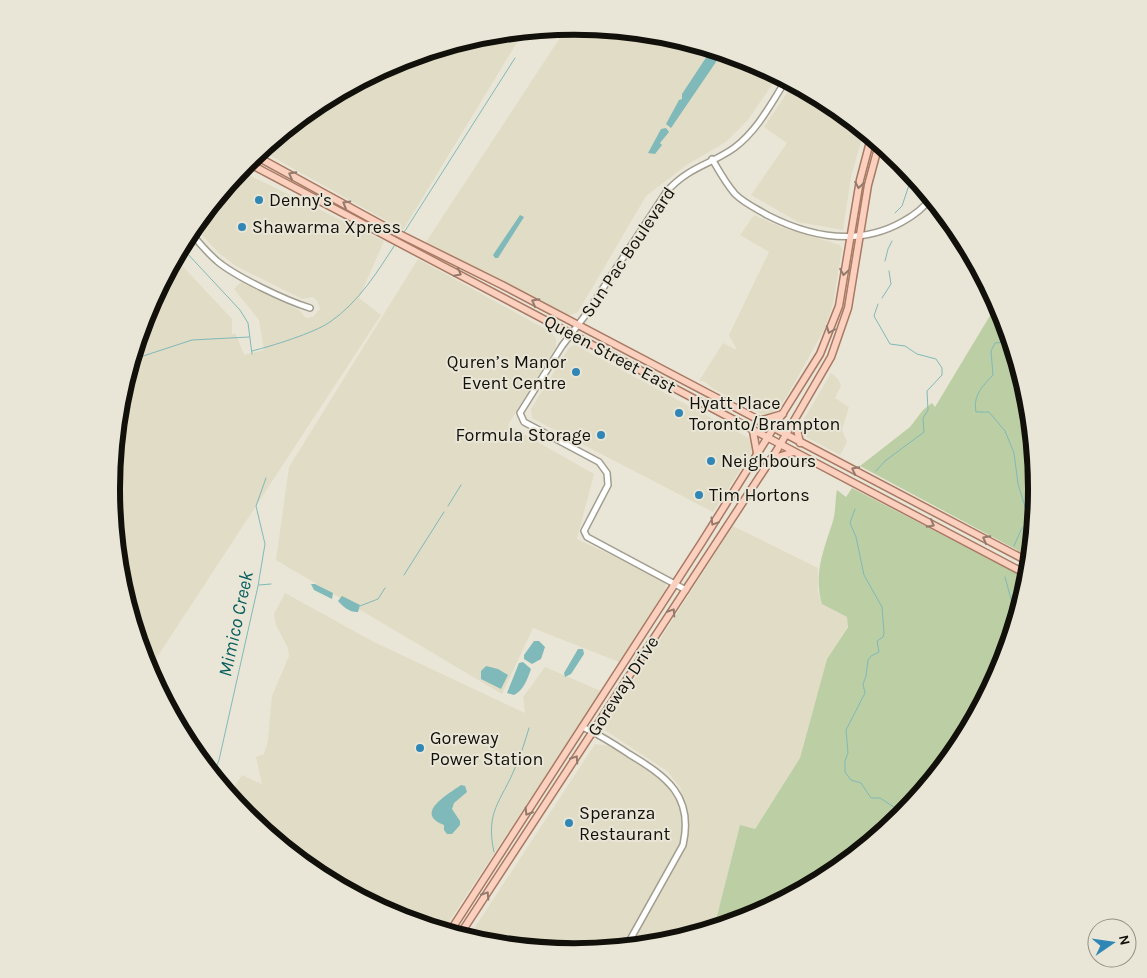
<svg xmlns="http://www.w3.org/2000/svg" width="1147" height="978" font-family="Karla,sans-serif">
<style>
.built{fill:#e1dcc5}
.green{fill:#bccea4}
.water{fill:#7fb9b9}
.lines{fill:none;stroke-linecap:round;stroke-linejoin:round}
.stream{stroke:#7fb9b9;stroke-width:1}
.minor-casing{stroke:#a09d8f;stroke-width:8}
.major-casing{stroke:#a87963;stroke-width:9}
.minor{stroke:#fff;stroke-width:5}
.major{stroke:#fbd0be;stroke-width:6}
.oneway{stroke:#927a6d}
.poi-dot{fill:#3086b5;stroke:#eae6d7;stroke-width:2}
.labels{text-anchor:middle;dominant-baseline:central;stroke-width:4;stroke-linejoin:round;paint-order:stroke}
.poi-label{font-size:18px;fill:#11100b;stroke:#eae6d7;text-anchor:start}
.street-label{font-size:18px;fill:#11100b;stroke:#eae6d7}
.water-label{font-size:19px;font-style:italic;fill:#055d5d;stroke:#eae6d7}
.rim{fill:none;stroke:#11100b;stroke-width:6}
</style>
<rect width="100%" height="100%" fill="#eae6d7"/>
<g class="built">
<polygon points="574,26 664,35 751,62 778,76 748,120 726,142 688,164 646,196 578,312 571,315 565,314 426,242 567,27"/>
<polygon points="524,31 403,230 260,150 317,104 397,61 484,35"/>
<polygon points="793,84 831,104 864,131 851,177 843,230 798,222 751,195 787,143 764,127"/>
<polygon points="247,174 384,241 359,298 381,315 148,671 120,579 111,489 120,398 146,312 175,258 232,319 232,334 236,334 244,355 264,350 259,320 234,289 241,282 299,310 306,318 313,317 320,309 318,302 313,297 302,299 236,266 219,253 199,232 216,216 238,177"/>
<polygon points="754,215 781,227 840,245 842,249 833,304 824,330 787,396 776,411 767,415 761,414 712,388 704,381 699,381 723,343 737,350 729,335 769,252 740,235"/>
<polygon points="418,259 551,332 556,339 556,347 508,425 594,474 577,539 661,579 666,584 665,590 619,662 533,628 502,694 276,560 289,467"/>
<polygon points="575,345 749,438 753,444 751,453 713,512 532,418 531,409 569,348"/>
<polygon points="831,373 838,379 841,386 835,398 849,407 842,430 847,442 840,455 806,437 800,426"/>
<polygon points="733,526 818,568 818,591 822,604 847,617 849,624 827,659 800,758 754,830 740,826 714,928 663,943 573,952 483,943 468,938 595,744 611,746 683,791 667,771 606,731 605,725"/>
<polygon points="285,593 372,641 525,713 523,697 545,667 601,691 443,931 396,916 316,874 246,816 229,795 242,775 262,784 256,757 264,754 268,740 272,696 289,656 288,648 276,625 274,614"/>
</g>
<g class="green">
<polygon points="997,304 1027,399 1036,489 1030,557 860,466 910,427 923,410 932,403 935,407"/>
<path d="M852,488l175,91 -26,87 -43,80 -57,70 -71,58 -80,43 -36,11 26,-103 15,4 45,-71 27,-99 21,-32 -1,-10 -25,-13c-9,-30 2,-55 11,-83 3,-10 2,-22 4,-31l9,7z"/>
</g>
<g class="water">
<polygon points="711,52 716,57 716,62 671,128 666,124 679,100 682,99 682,94 709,53"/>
<polygon points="666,128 669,132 660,143 662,145 655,154 648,153 661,129"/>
<polygon points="520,215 524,217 498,258 495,258 493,255"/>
<polygon points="311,584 315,584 333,593 332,599 314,590"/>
<path d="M342,596l18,9 -2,7c-7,1 -15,-5 -20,-11z"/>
<polygon points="534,641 539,641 545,647 541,659 532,664 524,659 524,655"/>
<polygon points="578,649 583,649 584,654 571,674 565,677 564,673"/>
<path d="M523,662l8,7c-3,9 -8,22 -17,26l-7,-2 12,-30z"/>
<polygon points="486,666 498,669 508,675 501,689 481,679 481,671"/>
<path d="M461,785l4,1 2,6 -13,11 -2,6 8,12v4l-8,9h-5l-3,-4v-5c-30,-12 3,-30 17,-40z"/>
</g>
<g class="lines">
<g class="stream">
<polyline points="532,32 534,30"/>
<polyline points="895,213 902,206 910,182 899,161"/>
<polyline points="403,234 515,58"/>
<polyline points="185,251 240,310 248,323 252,354"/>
<polyline points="885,261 888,249 892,241"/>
<polyline points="882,298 891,284 889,271"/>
<path d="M1011,345l-6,-3 -10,1 -4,8 2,24c-11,12 -20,20 -17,37h13l16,19 9,22 4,31 9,29v9l-6,8 -7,16"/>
<path d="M252,351c20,-5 62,-18 78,-29 29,-20 48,-51 66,-79"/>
<polyline points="131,360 192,340 249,337"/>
<polyline points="876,471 885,461 924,432 923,418 928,410 927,391 942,375 942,368 936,359 917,354 905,346 890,344 874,316 878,304"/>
<polyline points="448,506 461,485"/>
<polyline points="855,509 850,523 856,537 864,575 882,607 884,633 883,637 877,641 879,652 871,656 868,660 866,676 863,684 865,693 846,730 848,753 845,761 845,772 851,780 861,783 871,798 880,798 903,813"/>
<polyline points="404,575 444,512"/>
<polyline points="259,585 271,584"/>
<polyline points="360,606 378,599 385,588"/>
<polyline points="1001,665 1001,646 1004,634 1013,623 1014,610 1005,577"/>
<polyline points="213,775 219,760 258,586 265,544 256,506 266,478"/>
<path d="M494,852c-9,-41 7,-50 21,-84 6,-13 10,-27 14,-40"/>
</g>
<defs>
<g id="minor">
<path d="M712,159c7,12 14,25 23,35 9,9 22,15 32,21 43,22 90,32 135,7 11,-6 21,-13 29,-24"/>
<path d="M191,233c8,10 17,20 26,28 19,16 70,40 93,47"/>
<polyline points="186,237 209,214 223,191"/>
<path d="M686,590l-99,-53 -3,-6 24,-46 -1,-12 -8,-11 -75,-40 -4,-9 42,-67 22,-29 83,-126c23,-25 43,-26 67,-43 23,-17 37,-44 52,-68"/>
<path d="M582,727c17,7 32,17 47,27 38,23 65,42 54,91l-57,102"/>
</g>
<g id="major">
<polyline points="254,155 393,231 502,285 1029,562"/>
<polyline points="246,162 1028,575"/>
<polyline points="795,420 800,443"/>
<polyline points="759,421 783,414"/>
<polyline points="753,431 757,453"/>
<polyline points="771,459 794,452"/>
<polyline points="449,933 702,542 820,354 839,306 860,180 871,138"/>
<polyline points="459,936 777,450 831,357 848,308 868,185 879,144"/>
</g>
</defs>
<use href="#minor" class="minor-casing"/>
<use href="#major" class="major-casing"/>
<use href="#minor" class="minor"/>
<use href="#major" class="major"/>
</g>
<defs><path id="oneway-chevron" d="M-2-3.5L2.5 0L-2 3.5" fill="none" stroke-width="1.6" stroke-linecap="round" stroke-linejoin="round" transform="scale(1.25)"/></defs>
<g class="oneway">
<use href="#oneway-chevron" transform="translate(292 175) rotate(-152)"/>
<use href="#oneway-chevron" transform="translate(859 185) rotate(100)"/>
<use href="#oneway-chevron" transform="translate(346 204) rotate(-150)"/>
<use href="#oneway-chevron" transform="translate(844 272) rotate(100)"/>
<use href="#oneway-chevron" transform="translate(458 273) rotate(27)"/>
<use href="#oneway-chevron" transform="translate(535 302) rotate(-152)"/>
<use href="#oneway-chevron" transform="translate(830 330) rotate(111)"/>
<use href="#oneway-chevron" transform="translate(855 470) rotate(-153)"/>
<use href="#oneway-chevron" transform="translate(714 522) rotate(121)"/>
<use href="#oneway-chevron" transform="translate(931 524) rotate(28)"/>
<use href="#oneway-chevron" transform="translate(986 539) rotate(-152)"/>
<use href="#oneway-chevron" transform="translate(672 612) rotate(-57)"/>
<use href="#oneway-chevron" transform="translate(575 759) rotate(-57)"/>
<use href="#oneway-chevron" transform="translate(528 812) rotate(123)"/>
<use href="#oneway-chevron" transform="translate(486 895) rotate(-57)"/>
</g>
<g class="poi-dot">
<circle cx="259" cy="200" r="5"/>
<circle cx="242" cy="227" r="5"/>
<circle cx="576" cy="372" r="5"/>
<circle cx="679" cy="413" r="5"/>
<circle cx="601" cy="435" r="5"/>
<circle cx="711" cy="461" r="5"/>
<circle cx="699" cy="495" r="5"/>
<circle cx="420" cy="748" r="5"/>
<circle cx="569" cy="823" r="5"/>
</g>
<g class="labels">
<g class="poi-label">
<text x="269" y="200">Denny's</text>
<text x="252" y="227">Shawarma Xpress</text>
<text x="566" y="362" text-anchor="end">Quren’s Manor<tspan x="566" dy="21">Event Centre</tspan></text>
<text x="689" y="403">Hyatt Place<tspan x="689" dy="21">Toronto/Brampton</tspan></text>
<text x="591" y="435" text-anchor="end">Formula Storage</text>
<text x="721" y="461">Neighbours</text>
<text x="709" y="495">Tim Hortons</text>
<text x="430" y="738">Goreway<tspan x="430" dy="21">Power Station</tspan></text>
<text x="579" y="813">Speranza<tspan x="579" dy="21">Restaurant</tspan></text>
</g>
<g class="street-label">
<text transform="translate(628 252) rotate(-56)">Sun Pac Boulevard</text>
<text transform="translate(610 354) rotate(28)">Queen Street East</text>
<text transform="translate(623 686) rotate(-57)">Goreway Drive</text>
</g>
<g class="water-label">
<text transform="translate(236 624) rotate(-78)">Mimico Creek</text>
</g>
</g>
<path d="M0 0H1147V978H0ZM120 489a454 454 0 1 1 908 0a454 454 0 1 1-908 0Z" fill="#eae6d7" fill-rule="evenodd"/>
<path class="rim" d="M120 489a454 454 0 1 1 908 0a454 454 0 1 1-908 0Z"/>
<g transform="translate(1112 943) rotate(77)"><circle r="24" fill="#eae6d7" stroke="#939085"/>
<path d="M0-4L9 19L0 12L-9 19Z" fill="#3086b5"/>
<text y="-8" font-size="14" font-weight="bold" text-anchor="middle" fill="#11100b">N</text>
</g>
</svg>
